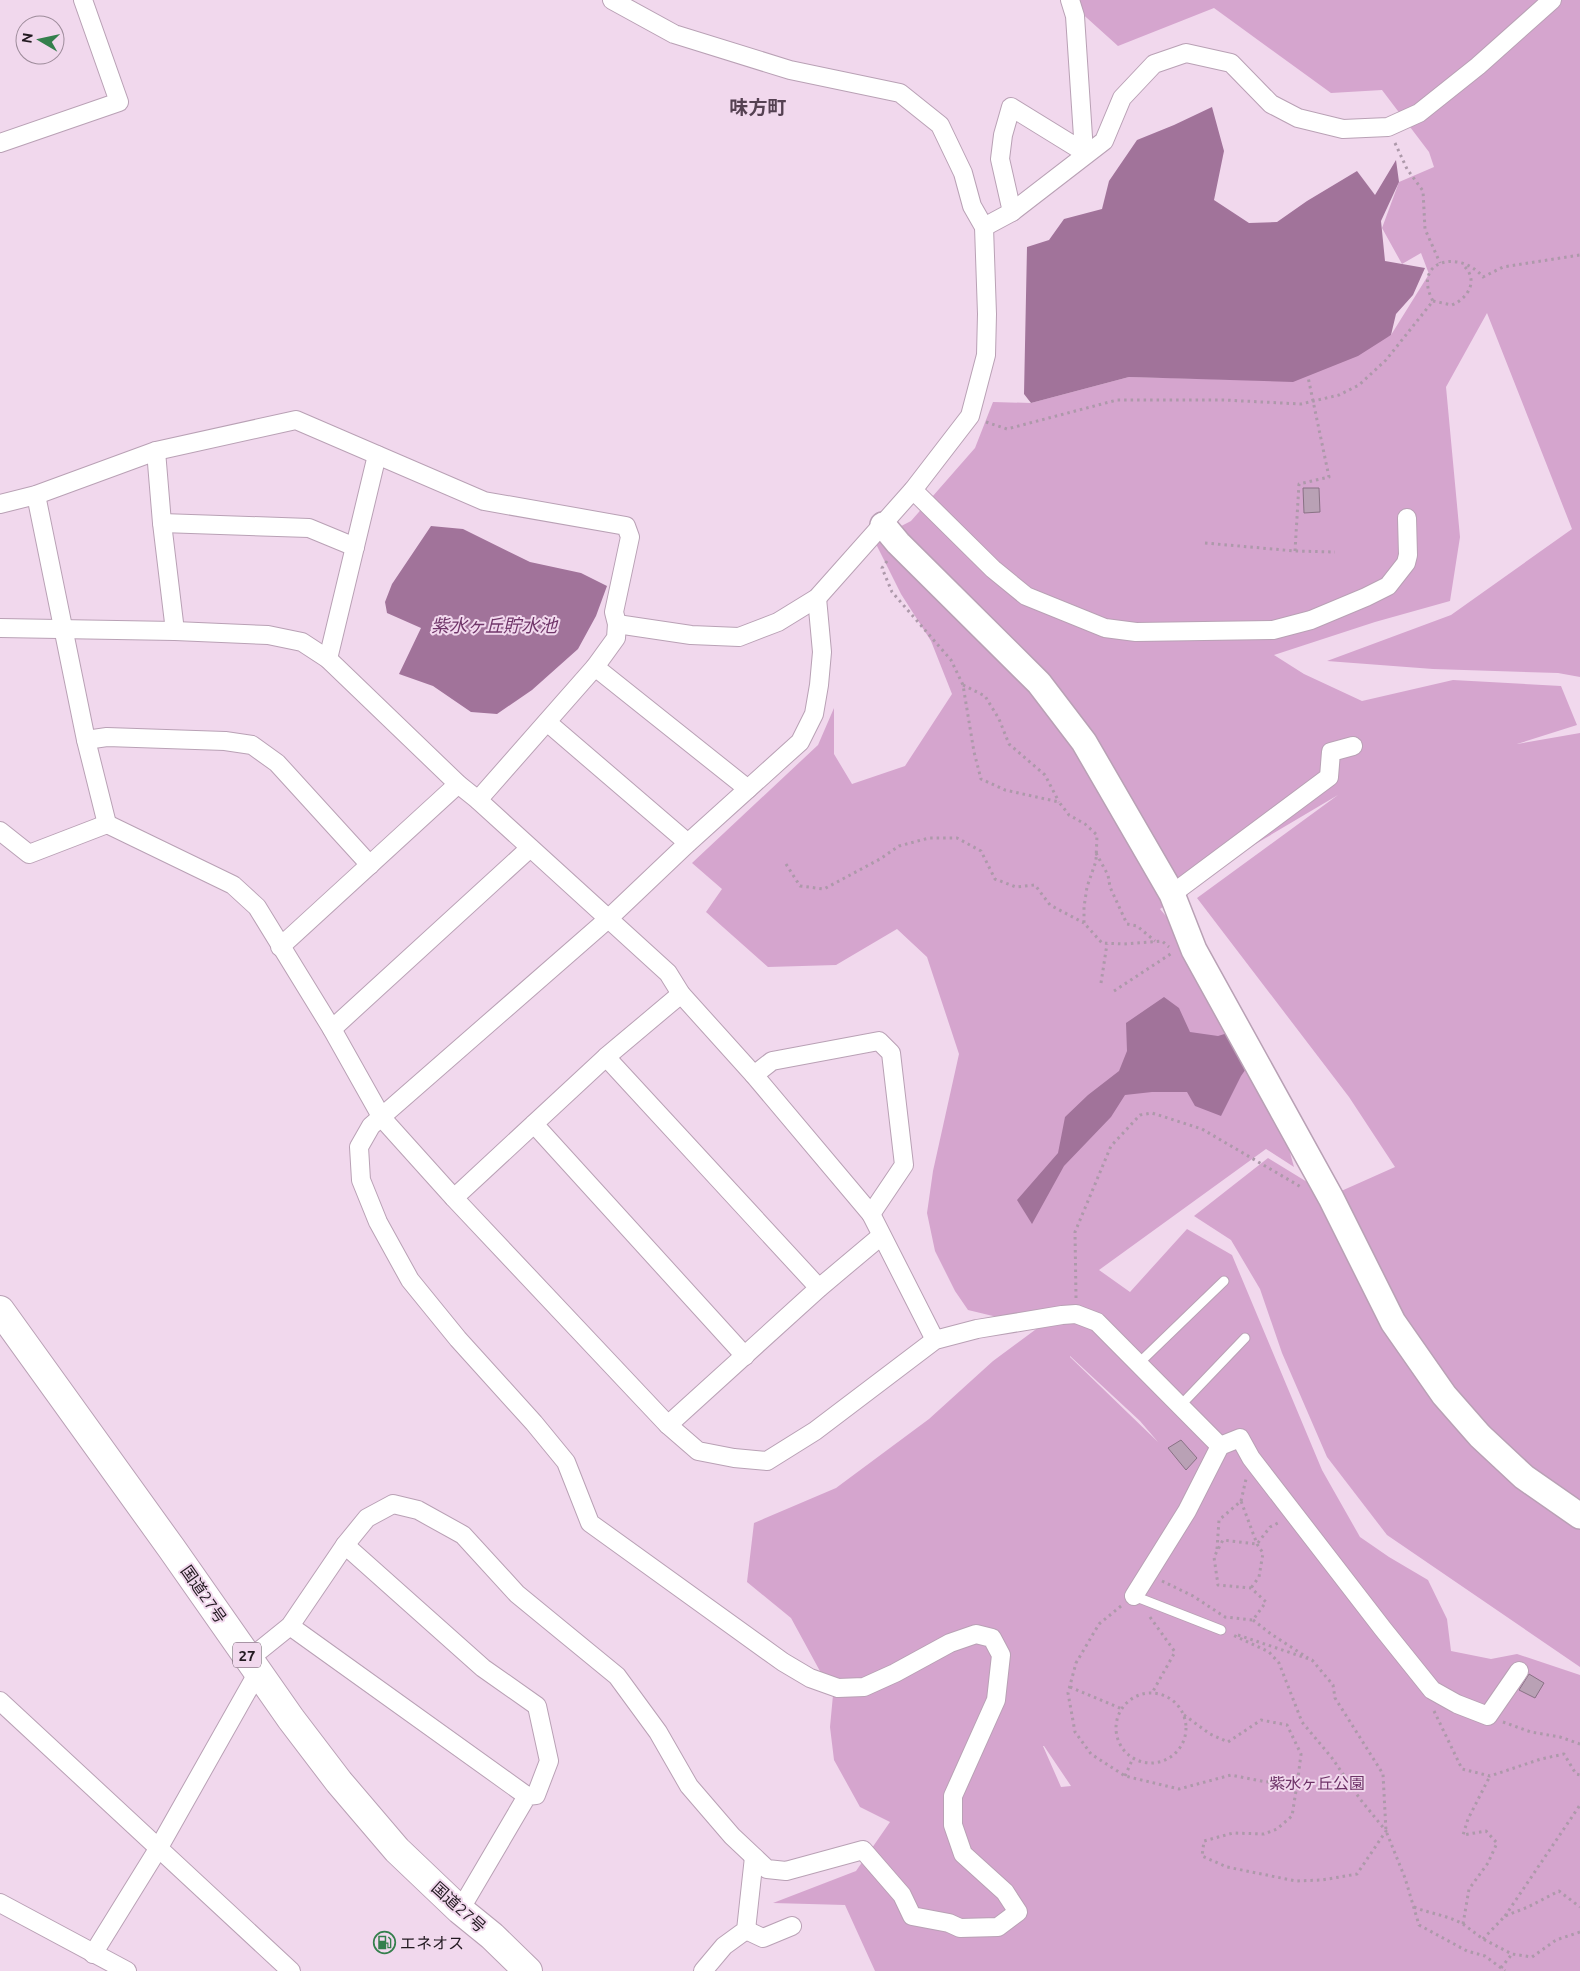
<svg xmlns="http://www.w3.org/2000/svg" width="1580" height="1971" font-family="Ubuntu,'Noto Sans JP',sans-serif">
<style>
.green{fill:#d5a5ce;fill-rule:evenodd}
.water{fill:#a1739a}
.building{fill:#b9a1b5;stroke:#897285}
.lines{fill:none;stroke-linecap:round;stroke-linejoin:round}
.lane-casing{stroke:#b9a1b5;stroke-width:11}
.street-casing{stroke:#b9a1b5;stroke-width:20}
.secondary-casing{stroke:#b9a1b5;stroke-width:28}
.highway-casing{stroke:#b9a1b5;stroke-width:30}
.path{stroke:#ad99aa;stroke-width:3;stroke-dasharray:2.5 4;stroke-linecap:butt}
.lane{stroke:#fff;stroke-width:9}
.street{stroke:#fff;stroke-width:18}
.secondary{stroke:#fff;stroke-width:25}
.highway{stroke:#fff;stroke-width:28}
.labels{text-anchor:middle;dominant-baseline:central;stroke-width:4;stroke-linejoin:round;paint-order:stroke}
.shield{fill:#f1d8ed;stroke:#60525e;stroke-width:1}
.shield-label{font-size:15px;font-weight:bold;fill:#221920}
.street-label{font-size:16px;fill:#221920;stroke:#f1d8ed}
.park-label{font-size:16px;fill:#6d3267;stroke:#f1d8ed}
.poi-label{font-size:16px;fill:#221920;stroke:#f1d8ed;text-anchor:start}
.water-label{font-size:18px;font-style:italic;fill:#703569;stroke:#f1d8ed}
.quarter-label{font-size:19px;font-weight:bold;fill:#554152;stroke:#f1d8ed}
</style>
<rect width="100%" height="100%" fill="#f1d8ed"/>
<path class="green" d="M1067,0h513v677l-22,-4 -125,-4 -106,-8 124,-46 121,-86 -85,-216 -41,74 14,150 -10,64 -75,21 -101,33 30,19 58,27 91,-21 108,6 16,39 -60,19 63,-11v934l-193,-132 -60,-78 -45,-104 -22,-64 -29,-49 -37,-24 74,-58 62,38 65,-29 -46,-70 -152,-199 141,-103 -91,54 -87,60 16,19 92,145 26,94 -28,-18 -167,121 31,22 57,-63 45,26 90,215 38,67 29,20 39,23 19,39 4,32 40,8 26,-5 63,21v296h-705l-30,-66 -72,-2 83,-32 34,-49 -30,-15 -26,-47 -4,-33 3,-32 -42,-77 -44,-36 7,-59 82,-35 93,-69 64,-58 46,-34 -71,-17 -13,-19 -20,-40 -8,-38 6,-42 26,-117 -32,-97 -30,-28 -61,36 -68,2 -62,-55 16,-23 -30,-26 126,-118 16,-37v46l18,30 53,-18 47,-72 -21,-53 -30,-47 -27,-54 37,-19 64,-73 18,-46 38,1 98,-26 164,4 98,-46 38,-61 -8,-21 -19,11 -20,-36 17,-46 35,-15 -5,-15 -47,-62 -51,3 -117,-85 -96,38zM1070,1356l70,65 18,21 -88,-85zM1043,1746h1l27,40 -10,1z"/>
<g class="water">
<polygon points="1212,107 1224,151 1214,200 1249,223 1277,222 1307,201 1357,171 1375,195 1396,160 1399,182 1381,221 1385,261 1425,268 1413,295 1396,314 1391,335 1358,356 1293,382 1129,377 1031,403 1024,394 1027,247 1049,240 1064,219 1102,209 1109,181 1137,140 1174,125"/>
<polygon points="431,526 463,529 530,562 581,573 607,586 596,616 578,649 532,690 497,714 471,712 433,686 399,674 421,628 387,613 385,602 392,584"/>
<polygon points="1164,997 1179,1008 1190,1032 1218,1036 1231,1032 1250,1063 1241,1076 1221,1116 1195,1106 1187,1092 1152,1092 1125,1095 1111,1117 1064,1166 1032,1224 1017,1200 1058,1153 1065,1117 1088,1095 1119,1071 1127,1051 1126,1023"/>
</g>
<g class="building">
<polygon points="1303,488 1319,488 1320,512 1304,513"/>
<polygon points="1181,1440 1197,1458 1186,1470 1168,1448"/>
<polygon points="1529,1674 1544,1683 1535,1698 1519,1690"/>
</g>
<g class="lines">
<defs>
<g id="lane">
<polyline points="1138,1364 1224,1281"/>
<polyline points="1179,1407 1245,1338"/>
<polyline points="1134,1596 1221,1630"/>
</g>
<g id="street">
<polyline points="612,0 674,34 790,70 900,93 940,125 963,173 972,206 984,227 987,314 986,355 970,416 913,490 817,598 778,622 739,637 691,635 617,624"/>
<polyline points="0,143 119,102 83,0"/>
<polyline points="1012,212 1104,141 1122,98 1154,64 1186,53 1231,63 1271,104 1298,118 1343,129 1388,127 1419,113 1478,66 1552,0"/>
<polyline points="984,227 1012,212 1000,159 1003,135 1011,107 1084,152 1075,16 1070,0"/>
<polyline points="156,451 162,523 175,631"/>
<polyline points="913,490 993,569 1026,596 1105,628 1136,632 1273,630 1311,620 1366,597 1388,586 1406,563 1408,555 1407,518"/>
<polyline points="36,495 86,740 107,824"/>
<polyline points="0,504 36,495 156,451 296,420 484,501 626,526 630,537 614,612 617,624 616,638 595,667 478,800"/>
<polyline points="162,523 309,528 355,547"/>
<polyline points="0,628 175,631 268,635 302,642 328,659 458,784 478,800 668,973 681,994 754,1075 871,1214 935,1340"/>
<polyline points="328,659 377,455"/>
<polyline points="595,667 748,789"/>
<polyline points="547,722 688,843"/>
<polyline points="86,740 107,737 225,741 252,745 277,763 370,865"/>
<polyline points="0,831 29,854 107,824 233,885 257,907 332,1029 382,1118 454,1198 668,1425 698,1451 734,1458 767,1461 815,1431 935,1340 977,1329 1062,1315 1076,1314 1097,1322 1220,1446"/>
<polyline points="1172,894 1329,777 1331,752 1353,746"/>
<polyline points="280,947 458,784"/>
<polyline points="332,1029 530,848"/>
<polyline points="606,1057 819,1288"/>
<polyline points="754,1075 772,1061 879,1041 891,1053 904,1165 871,1214"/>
<polyline points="534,1124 745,1356"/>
<polyline points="454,1198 606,1057 681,994"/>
<polyline points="668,1425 819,1288 881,1236"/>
<polyline points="345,1545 483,1668 537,1706 549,1761 536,1795 527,1796 460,1910"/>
<polyline points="1134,1596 1187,1511 1220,1446 1240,1438 1251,1458 1383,1629 1432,1690 1457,1704 1488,1716 1519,1671"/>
<polyline points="290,1626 527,1796"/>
<polyline points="249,1659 290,1626 345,1545 367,1518 393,1504 418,1510 463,1535 517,1594 617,1676 658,1732 689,1786 732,1836 767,1869 786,1871 863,1850 902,1895 912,1916 949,1923 960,1928 998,1927 1018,1912 1005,1892 963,1854 953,1825 953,1796 996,1700 1001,1655 992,1638 976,1634 950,1643 895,1673 864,1687 838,1688 810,1678 783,1662 590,1523 566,1462 534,1423 458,1339 410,1280 378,1222 361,1180 359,1147 371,1126 608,919 688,843 800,742 814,714 819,685 822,652 817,598"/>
<polyline points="0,1701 291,1971"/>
<polyline points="0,1903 127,1971"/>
<polyline points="746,1930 763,1938 792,1926"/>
<polyline points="93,1954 158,1849 258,1672"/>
<polyline points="703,1971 724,1946 746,1930 754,1857"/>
</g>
<polyline id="secondary" points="883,525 898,543 1039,683 1084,742 1172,894 1194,950 1331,1198 1393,1322 1444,1395 1480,1436 1524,1477 1580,1516"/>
<polyline id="highway" points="0,1310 172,1549 291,1719 339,1782 397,1850 460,1910 492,1936 528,1971"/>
</defs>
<use href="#lane" class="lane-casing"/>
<use href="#street" class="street-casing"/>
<use href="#secondary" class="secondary-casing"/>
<use href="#highway" class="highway-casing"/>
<g class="path">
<polyline points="1395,143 1407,169 1423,191 1425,229 1440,263"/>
<path d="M1433,301l19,4c17,-7 27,-26 11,-40"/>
<path d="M986,422l21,7 110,-29h107l77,4 38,-9 20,-10 27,-25 47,-59c-22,-41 27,-52 50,-24l20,-10 77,-12"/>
<polyline points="1205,543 1295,551 1335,552"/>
<polyline points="1295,551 1299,484 1329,477 1308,377"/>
<polyline points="887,561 882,568 892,592 951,660 963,685 974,752 981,779 1005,790 1059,802 1069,815 1085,824 1097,835 1096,861 1087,887 1084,907 1084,923 1102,943 1124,944 1162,941 1169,947"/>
<polyline points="963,685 985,696 999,719 1009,744 1045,775 1059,802"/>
<polyline points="1096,853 1108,875 1110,887 1127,924 1137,926 1155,941"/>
<polyline points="786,864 800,886 824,889 880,859 899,846 929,838 957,838 981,851 995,879 1016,887 1035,885 1050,905 1084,923"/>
<polyline points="1101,983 1107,944"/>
<polyline points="1114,991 1172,953"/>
<polyline points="1076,1298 1075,1232 1111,1146 1140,1115 1152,1113 1202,1129 1301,1187"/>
<polyline points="1241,1501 1246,1479"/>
<polyline points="1217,1549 1219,1520 1241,1501 1257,1544 1263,1553 1259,1577 1251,1588"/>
<polyline points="1162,1581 1193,1596 1225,1617 1253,1620 1266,1602 1251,1588 1218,1585 1214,1557 1223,1540 1257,1544 1270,1527 1280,1522"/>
<polyline points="1121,1606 1099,1624 1076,1663 1068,1693 1075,1732 1091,1754 1125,1776 1179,1789 1231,1775 1266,1782 1298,1778 1292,1816 1277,1829 1264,1834 1233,1833 1204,1841 1202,1856 1227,1867 1296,1881 1322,1880 1357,1874 1386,1831 1360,1799 1332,1758 1302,1722 1279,1663 1269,1652 1233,1635"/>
<polyline points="1150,1617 1175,1652 1152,1693"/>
<polyline points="1253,1620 1271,1634 1308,1658"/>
<polyline points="1238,1635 1312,1660 1333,1685 1335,1698 1383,1774 1386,1831 1405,1878 1419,1925 1467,1951 1485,1956 1505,1971"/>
<polyline points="1070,1687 1122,1709"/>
<circle cx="1151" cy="1728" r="35"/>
<polyline points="1434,1711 1462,1769 1490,1776 1541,1759 1564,1754 1576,1774 1580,1775"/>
<polyline points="1184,1715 1210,1734 1228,1742 1261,1720 1287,1725 1301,1754 1298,1778"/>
<polyline points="1503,1722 1531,1732 1560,1737 1580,1744"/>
<polyline points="1125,1776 1133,1758"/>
<path d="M1414,1907c17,7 33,8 49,17l6,-35 19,-26 9,-20 -11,-12 -23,4 5,-16 22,-43"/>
<polyline points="1505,1916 1580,1805"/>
<polyline points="1463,1924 1483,1939 1512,1954 1532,1957 1556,1940 1580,1932"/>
<polyline points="1483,1939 1505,1916 1528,1907 1559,1891 1580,1907"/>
<polyline points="1501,1968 1512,1954"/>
</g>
<use href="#lane" class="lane"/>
<use href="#street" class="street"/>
<use href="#secondary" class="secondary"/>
<use href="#highway" class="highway"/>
</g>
<defs>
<symbol id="fuel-ring" viewBox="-11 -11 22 22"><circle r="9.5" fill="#f1d8ed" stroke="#347f4c" stroke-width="1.5"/><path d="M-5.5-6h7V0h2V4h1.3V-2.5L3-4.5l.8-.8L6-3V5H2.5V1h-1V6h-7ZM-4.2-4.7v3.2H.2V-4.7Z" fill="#347f4c"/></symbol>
</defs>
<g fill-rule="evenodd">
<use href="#fuel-ring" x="372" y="1930" width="25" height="25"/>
</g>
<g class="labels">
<rect class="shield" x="233" y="1642.5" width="28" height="25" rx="4"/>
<g class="shield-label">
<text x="247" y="1655">27</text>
</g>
<g class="street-label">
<text transform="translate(204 1594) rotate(55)">国道27号</text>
<text transform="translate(459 1907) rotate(42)">国道27号</text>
</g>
<g class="park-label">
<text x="1317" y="1783">紫水ヶ丘公園</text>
</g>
<g class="poi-label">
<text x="400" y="1943">エネオス</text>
</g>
<g class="water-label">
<text x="494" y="625">紫水ヶ丘貯水池</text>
</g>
<g class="quarter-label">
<text x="758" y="107">味方町</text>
</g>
</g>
<g transform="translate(40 40) rotate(279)"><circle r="24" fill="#f1d8ed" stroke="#9e8c9b"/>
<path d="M0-4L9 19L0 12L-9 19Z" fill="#347f4c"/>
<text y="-8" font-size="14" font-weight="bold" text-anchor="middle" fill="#221920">N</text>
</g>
</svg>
